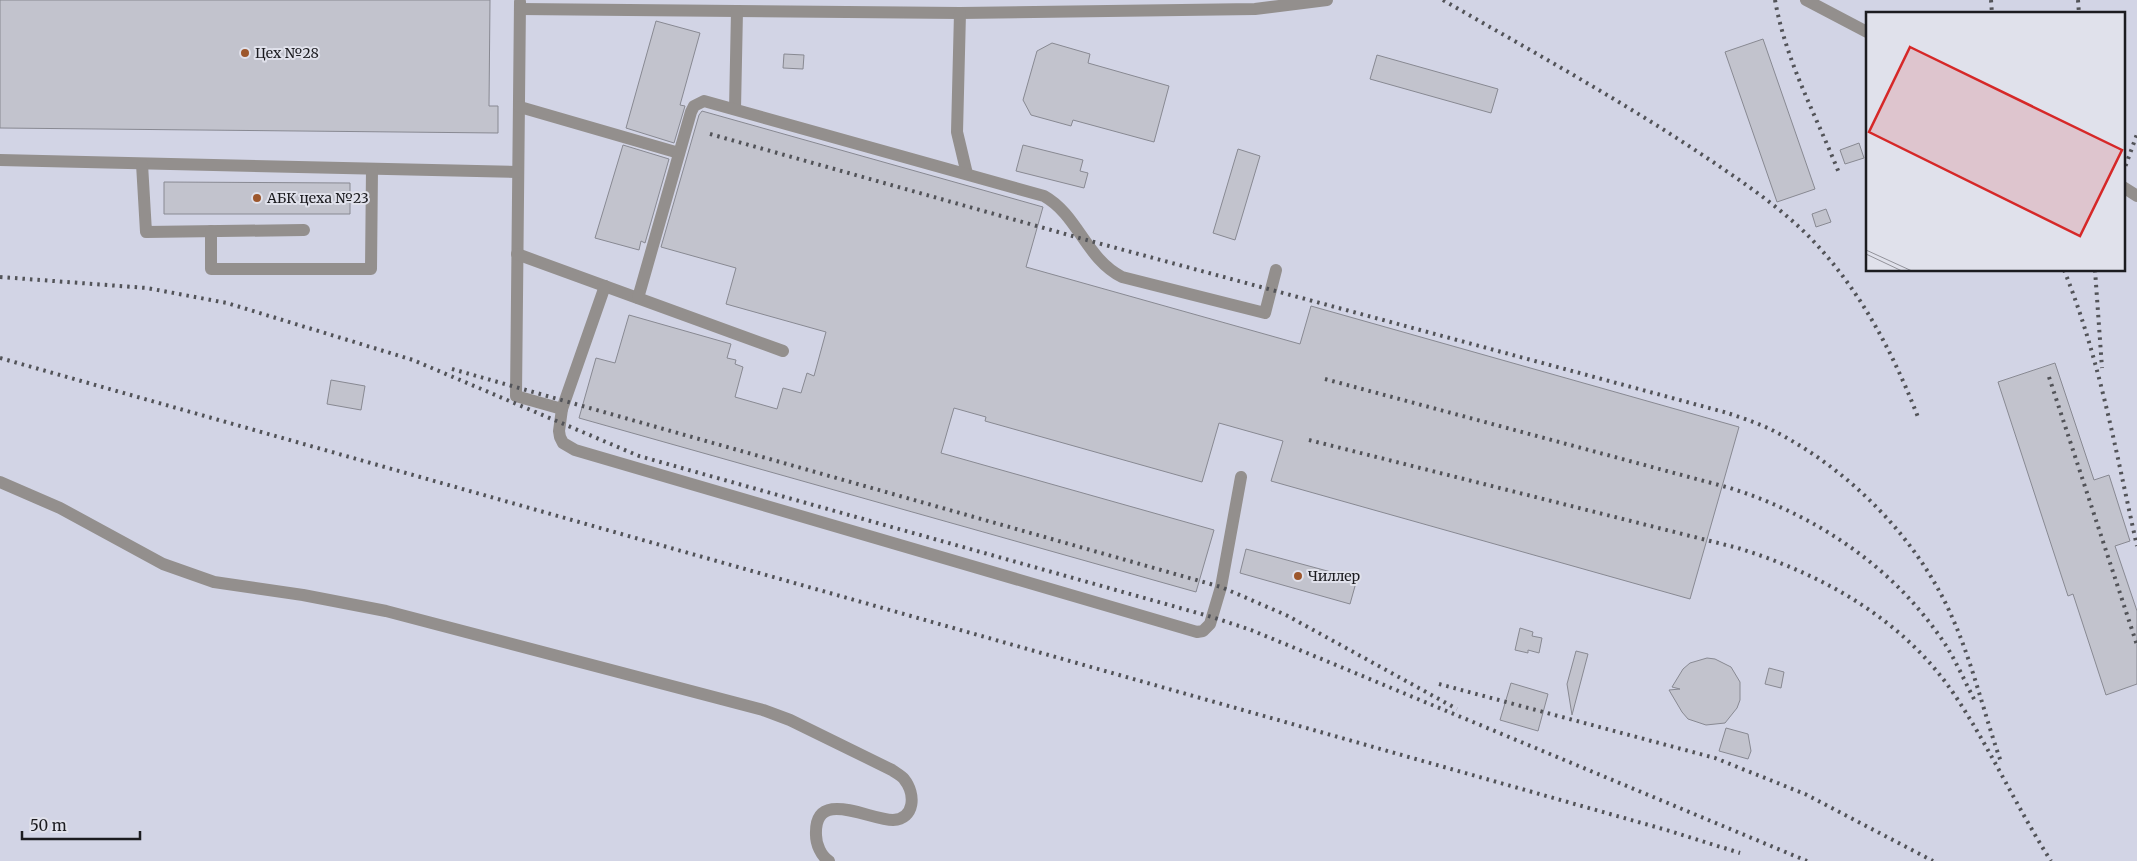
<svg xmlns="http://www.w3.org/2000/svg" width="2137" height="861" font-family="Merriweather,serif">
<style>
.built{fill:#d2d4e5;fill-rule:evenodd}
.building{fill:#c2c3cd;stroke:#888992}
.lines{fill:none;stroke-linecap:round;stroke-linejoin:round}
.minor{stroke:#938f8d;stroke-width:12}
.rail{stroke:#525358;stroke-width:4;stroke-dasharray:2.5 5;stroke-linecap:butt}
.poi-dot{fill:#9d572c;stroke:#e0e1eb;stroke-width:2}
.labels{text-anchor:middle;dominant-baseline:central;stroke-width:4;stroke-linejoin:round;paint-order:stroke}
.poi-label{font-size:14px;fill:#1c1c20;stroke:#e0e1eb;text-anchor:start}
.inset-road{fill:none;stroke:#92929a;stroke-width:1}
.view{fill:#d62828;fill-opacity:0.15;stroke:#d62828;stroke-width:2.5}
.inset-edge{fill:none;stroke:#1c1c20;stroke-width:2.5}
</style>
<rect width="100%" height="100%" fill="#e0e1eb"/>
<path class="built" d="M0,0h2137v861h-2137zM1867,14h256v256h-256z"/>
<g class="building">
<polygon points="0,0 490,0 489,106 498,106 498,133 0,128"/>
<polygon points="656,21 700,33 680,105 685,106 674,143 626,128"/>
<polygon points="1763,39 1815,189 1777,202 1725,52"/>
<polygon points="1052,43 1090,54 1088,63 1169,86 1154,142 1073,120 1071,126 1031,115 1023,100 1037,51"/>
<polygon points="784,54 804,55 803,69 783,68"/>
<polygon points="1377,55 1498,89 1491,113 1370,79"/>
<polygon points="702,111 1043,207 1026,267 1300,344 1311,306 1739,427 1690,599 1271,481 1283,441 1219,423 1202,482 985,421 986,417 954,408 941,453 1214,530 1196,592 579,418 596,358 615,363 629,315 731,344 727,358 736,360 735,364 743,367 735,397 777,409 783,388 801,393 807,373 814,376 826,332 726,304 736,268 661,247 699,115"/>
<polygon points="1859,143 1864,158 1845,164 1840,150"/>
<polygon points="623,145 669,159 645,243 641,241 639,250 595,238"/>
<polygon points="1023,145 1083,160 1080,171 1088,173 1084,188 1016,171"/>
<polygon points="1238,149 1260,156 1235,240 1213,233"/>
<polygon points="164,182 350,183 350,214 164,214"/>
<polygon points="1826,209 1831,222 1816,227 1812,214"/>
<polygon points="2055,363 2094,480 2109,475 2130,541 2115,546 2137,611 2137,684 2106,695 2073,594 2068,596 1998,382"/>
<polygon points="331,380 365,386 361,410 327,404"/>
<polygon points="1246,549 1357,579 1350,604 1240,573"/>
<polygon points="1520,628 1533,632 1532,636 1542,638 1539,653 1528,650 1528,653 1515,650"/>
<polygon points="1576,651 1588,654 1572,715 1567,684"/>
<polygon points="1707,658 1715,659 1731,667 1740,682 1740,700 1737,708 1725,723 1706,725 1688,719 1682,712 1669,690 1680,689 1672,687 1683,669 1690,663"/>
<polygon points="1769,668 1784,672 1781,688 1765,684"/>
<polygon points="1511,683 1548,694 1538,731 1500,720"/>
<polygon points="1726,728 1748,734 1751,751 1748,759 1719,751"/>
</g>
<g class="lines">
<g class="minor">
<polyline points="1806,0 1867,32"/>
<polyline points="520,2 516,396 562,409"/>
<polyline points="520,9 960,13 1255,9 1327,0"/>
<polyline points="960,13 957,132 967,174"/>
<polyline points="520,107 679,153"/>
<polyline points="735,109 737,11"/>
<polyline points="0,160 517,172"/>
<polyline points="142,164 146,232 304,230"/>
<polyline points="2123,187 2137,196"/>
<polyline points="211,231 211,269 371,269 372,169"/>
<polyline points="517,254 783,351"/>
<polyline points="605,286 562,409 559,431 560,437 563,443 575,450 1197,632 1203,631 1210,624 1221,587 1241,477"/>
<path d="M638,298l53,-186 3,-6 10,-5 340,95c34,19 42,63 78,81l143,36 11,-43"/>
<path d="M0,482l60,26 103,56 51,18 89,13 83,16 377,99 27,10 102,50c4,3 10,6 12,9 12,15 11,40 -11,41 -24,0 -79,-33 -77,15 0,9 5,21 13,26"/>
</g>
<g class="rail">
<path d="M1443,0c90,52 181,102 267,160 40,27 83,56 114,93 42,48 71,105 94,164"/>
<path d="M1775,0c11,62 41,115 64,173"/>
<polyline points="1991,0 1992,14"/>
<polyline points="2078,0 2079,14"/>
<path d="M710,134l373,105 641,173c16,5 34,11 50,19 76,39 144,108 178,186 21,47 32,97 49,145"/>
<polyline points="2123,173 2137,134"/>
<path d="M2064,270c36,89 52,183 73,276"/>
<polyline points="2095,270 2102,368"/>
<polyline points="0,277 147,288 227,303 413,360 639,456 1212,617 1251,630 1324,660 1807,861"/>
<polyline points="0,358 1670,831 1740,853"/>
<polyline points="452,369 1221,587 1286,615 1457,709"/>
<polyline points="2049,377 2137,645"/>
<path d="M1325,379l405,109c86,27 164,79 215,156 11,17 20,38 30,57"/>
<path d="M1309,440l429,108c86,27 167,72 218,149 35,53 61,111 95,164"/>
<polyline points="1439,684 1715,758 1805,794 1933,861"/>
</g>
</g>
<g class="poi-dot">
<circle cx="245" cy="53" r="5"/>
<circle cx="257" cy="198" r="5"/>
<circle cx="1298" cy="576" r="5"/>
</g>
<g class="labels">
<g class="poi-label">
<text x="255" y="53">Цех №28</text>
<text x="267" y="198">АБК цеха №23</text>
<text x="1308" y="576">Чиллер</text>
</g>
</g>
<g transform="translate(1866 12)">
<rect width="259" height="259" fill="#e0e1eb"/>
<path class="inset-road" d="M0,238l46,21M0,242l36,17"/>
<path class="view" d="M44,35l212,103 -42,86 -211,-104z"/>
<rect width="259" height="259" class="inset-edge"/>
</g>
<path d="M22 831v8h118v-8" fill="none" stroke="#1c1c20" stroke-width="2.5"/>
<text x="30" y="831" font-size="15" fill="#1c1c20" stroke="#e0e1eb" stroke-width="4" paint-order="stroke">50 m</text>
</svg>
